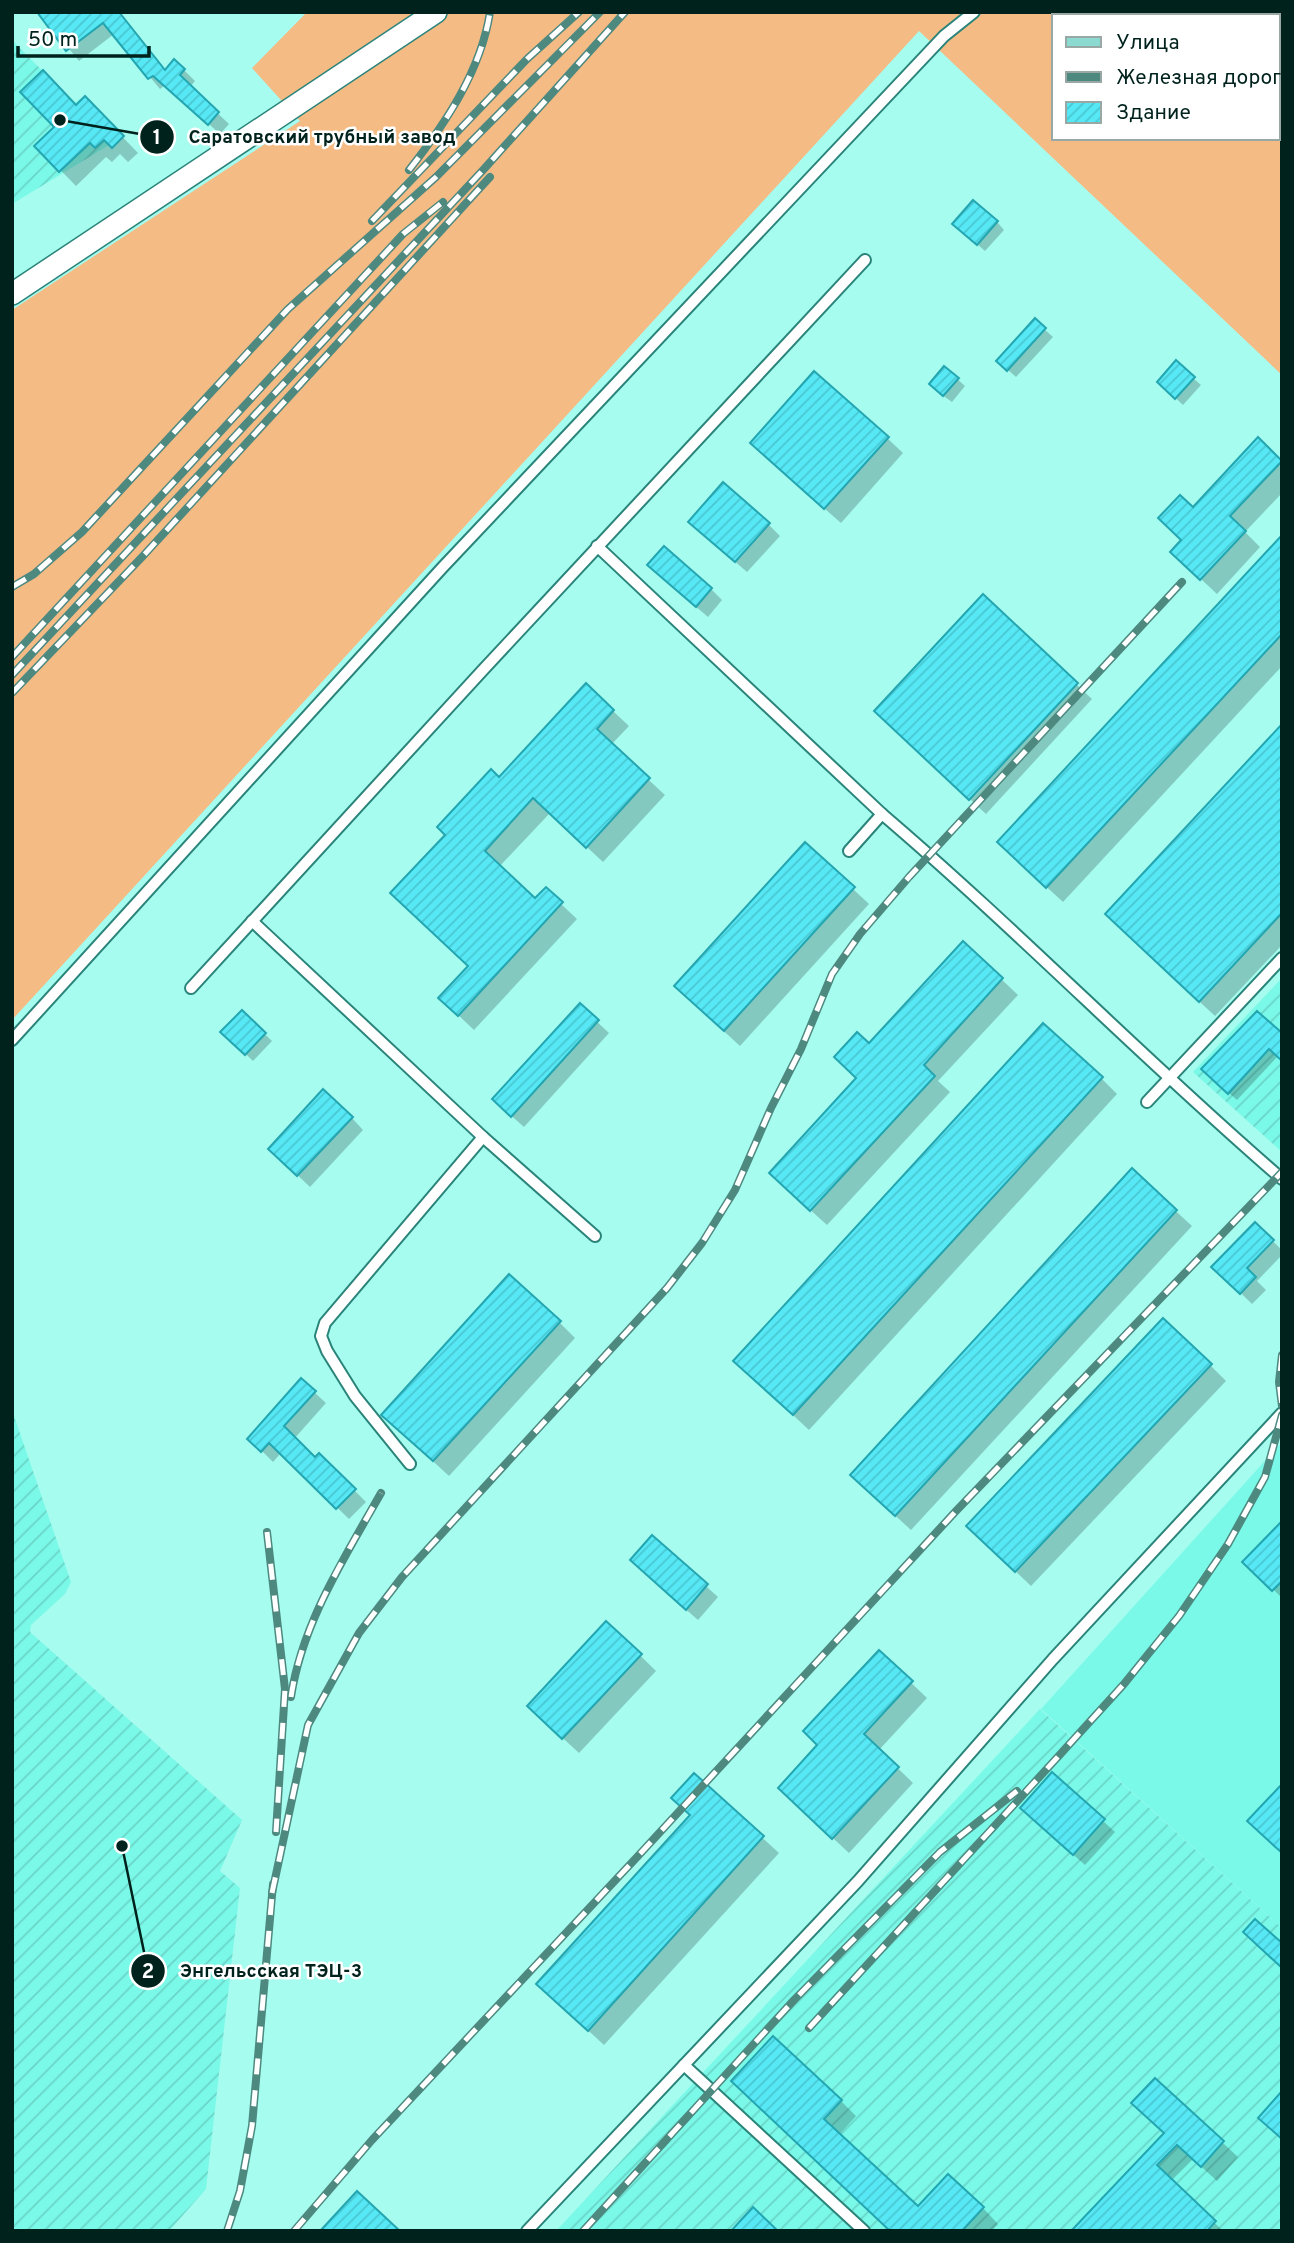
<svg xmlns="http://www.w3.org/2000/svg" width="1294" height="2243" font-family="Overpass,sans-serif">
<style>
.built{fill:#7bf9e8}
.industrial{fill:url(#industrial-furrows)}
.grass{fill:#f5bb85}
.shadow{fill:#0003}
.building{fill:url(#building-hatch);stroke:#24a6b1;stroke-width:2}
.lines{fill:none;stroke-linecap:round;stroke-linejoin:round}
.service-casing{stroke:#2b847a;stroke-width:14}
.minor-casing{stroke:#2b847a;stroke-width:24}
.primary-casing{stroke:#288a7e;stroke-width:37}
.service{stroke:#fff;stroke-width:10}
.minor{stroke:#fff;stroke-width:21}
.primary{stroke:#8bdad1;stroke-width:33}
.rail-casing{stroke:#4e8980;stroke-width:8}
.rail{stroke:#fff;stroke-width:5;stroke-dasharray:16;stroke-linecap:butt}
.leader{fill:none;stroke:#00221d;stroke-width:2.5}
.callout-dot{fill:#00221d;stroke:#fff;stroke-width:2.5}
.mark-label{font-size:21px;text-anchor:middle;font-weight:bold;fill:#fff}
.callout-label{font-size:19px;text-anchor:middle;font-weight:bold;fill:#00221d;stroke:#fff;stroke-width:5;stroke-linejoin:round;paint-order:stroke}
</style>
<defs>
<pattern id="industrial-furrows" width="10" height="10" patternUnits="userSpaceOnUse" patternTransform="scale(1.75)"><rect width="10" height="10" fill="#7bf9e8"/><path d="M-1 1l2-2M0 10L10 0M9 11l2-2" fill="none" stroke="#69d5c7"/></pattern>
<pattern id="building-hatch" width="6" height="6" patternUnits="userSpaceOnUse" patternTransform="scale(1.75)"><rect width="6" height="6" fill="#56e8f5"/><path d="M-1 1l2-2M0 6l6-6M5 7l2-2" fill="none" stroke="#49c7d2"/></pattern>
</defs>
<rect width="100%" height="100%" fill="#a6fcef"/>
<polygon class="built" points="1282,1442 1282,1928 1041,1709"/>
<g class="industrial">
<polygon points="12,40 74,103 85,96 124,136 12,204"/>
<polygon points="1282,978 1282,1152 1193,1072"/>
<polygon points="12,1410 71,1582 65,1594 31,1625 30,1632 242,1820 220,1871 240,1888 206,2189 169,2231 12,2231"/>
<polygon points="1040,1709 1282,1928 1282,2231 556,2231"/>
</g>
<polygon class="grass" points="307,12 1192,12 1195,16 1054,16 1054,138 1278,138 1278,110 1282,114 1282,375 919,31 12,1020 12,310 300,121 252,68"/>
<g class="shadow">
<polygon points="39,12 119,12 166,71 184,70 195,81 190,87 229,124 220,134 165,85 160,89 114,34 79,61"/>
<polygon points="85,98 138,153 128,162 120,154 112,162 106,157 76,186 37,146"/>
<polygon points="997,222 1004,230 985,251 962,231"/>
<polygon points="1035,321 1053,337 1016,377 998,361"/>
<polygon points="945,368 965,386 952,402 938,392"/>
<polygon points="1193,378 1201,385 1183,405 1166,389"/>
<polygon points="887,438 903,453 841,523 768,459"/>
<polygon points="1258,440 1282,462 1282,493 1245,532 1260,547 1217,594 1188,567 1183,540 1193,510"/>
<polygon points="768,524 780,536 747,572 702,533"/>
<polygon points="1282,538 1282,666 1063,902 1015,858"/>
<polygon points="661,577 711,589 722,600 708,617"/>
<polygon points="983,597 1092,699 986,814 892,727"/>
<polygon points="586,686 629,726 611,745 665,795 603,862 550,813 499,867 536,901 561,904 577,919 474,1030 456,1013 470,966 408,909 500,779"/>
<polygon points="1282,727 1282,945 1215,1016 1122,930"/>
<polygon points="853,889 869,904 740,1046 692,1002"/>
<polygon points="963,943 1018,995 938,1081 950,1092 827,1225 786,1188 858,1078 869,1046"/>
<polygon points="580,1006 609,1033 524,1127 506,1111"/>
<polygon points="242,1012 272,1041 253,1061 223,1032"/>
<polygon points="1282,1036 1278,1056 1237,1100 1211,1077"/>
<polygon points="1101,1078 1117,1094 809,1430 751,1376"/>
<polygon points="352,1118 363,1130 310,1187 270,1149"/>
<polygon points="1132,1171 1192,1226 911,1530 867,1490"/>
<polygon points="1255,1224 1282,1250 1282,1255 1257,1281 1266,1290 1252,1304 1214,1267"/>
<polygon points="560,1323 575,1338 449,1476 399,1430"/>
<polygon points="1210,1365 1226,1381 1031,1586 984,1541"/>
<polygon points="314,1392 326,1403 294,1439 315,1459 319,1455 366,1502 349,1519 281,1453 273,1462 261,1450"/>
<polygon points="1282,1523 1282,1598 1245,1562"/>
<polygon points="652,1538 718,1597 698,1620 643,1572"/>
<polygon points="607,1623 656,1671 579,1753 544,1721"/>
<polygon points="879,1652 927,1698 879,1750 913,1783 849,1853 795,1803 819,1746"/>
<polygon points="1052,1774 1115,1832 1085,1865 1033,1819"/>
<polygon points="694,1775 779,1853 604,2045 554,1999 691,1816"/>
<polygon points="1155,2080 1238,2157 1217,2181 1193,2159 1171,2181 1223,2231 1073,2231 1166,2134"/>
<polygon points="748,2096 841,2101 856,2116 839,2135 918,2209 983,2208 998,2224 991,2231 892,2231"/>
</g>
<g class="building">
<polygon points="37,12 119,12 165,70 174,59 185,69 180,75 219,112 208,125 153,76 148,79 103,23 66,51"/>
<polygon points="43,70 76,105 85,96 124,136 112,148 104,140 95,148 90,143 59,172 34,146 54,127 20,92"/>
<polygon points="973,200 998,221 977,245 952,224"/>
<polygon points="1035,318 1046,328 1007,371 996,361"/>
<polygon points="1176,360 1195,377 1175,399 1157,382"/>
<polygon points="944,366 959,378 943,396 929,384"/>
<polygon points="814,371 889,437 824,509 750,443"/>
<polygon points="1258,437 1282,461 1230,516 1246,531 1200,580 1170,552 1181,540 1158,518 1180,495 1193,507"/>
<polygon points="723,482 770,523 735,562 688,522"/>
<polygon points="1282,535 1282,634 1046,888 997,842"/>
<polygon points="664,546 712,588 696,607 647,565"/>
<polygon points="983,594 1078,683 969,800 874,711"/>
<polygon points="586,683 614,710 597,729 650,778 586,848 533,798 485,851 535,898 546,887 563,902 458,1016 438,998 468,966 390,893 445,835 437,827 491,769 499,777"/>
<polygon points="1282,724 1282,913 1199,1002 1105,914"/>
<polygon points="805,842 855,887 724,1031 674,986"/>
<polygon points="963,941 1003,978 924,1065 935,1076 810,1211 769,1173 856,1078 834,1057 857,1032 869,1043"/>
<polygon points="580,1003 599,1020 511,1117 492,1099"/>
<polygon points="242,1010 266,1033 245,1055 220,1032"/>
<polygon points="1257,1011 1282,1033 1282,1061 1269,1049 1228,1094 1201,1069"/>
<polygon points="1043,1023 1103,1077 793,1415 733,1361"/>
<polygon points="323,1089 353,1117 297,1176 268,1149"/>
<polygon points="1132,1168 1177,1210 895,1516 850,1475"/>
<polygon points="1255,1222 1274,1240 1247,1268 1256,1277 1240,1294 1211,1267"/>
<polygon points="509,1274 561,1321 433,1461 381,1415"/>
<polygon points="1163,1318 1212,1364 1015,1572 966,1526"/>
<polygon points="301,1378 316,1391 284,1426 315,1457 319,1453 356,1489 336,1509 269,1443 261,1452 247,1439"/>
<polygon points="1282,1521 1282,1581 1272,1591 1242,1562"/>
<polygon points="652,1535 708,1584 686,1610 630,1560"/>
<polygon points="606,1621 642,1654 562,1739 527,1706"/>
<polygon points="879,1650 913,1681 864,1734 899,1767 832,1839 778,1788 817,1745 803,1731"/>
<polygon points="1052,1772 1105,1819 1073,1855 1020,1808"/>
<polygon points="694,1773 764,1836 588,2031 536,1984 690,1815 671,1798"/>
<polygon points="1282,1784 1282,1853 1247,1821"/>
<polygon points="1255,1919 1282,1943 1282,1968 1243,1932"/>
<polygon points="773,2036 842,2100 824,2119 918,2206 948,2174 984,2207 962,2231 890,2231 731,2081"/>
<polygon points="1155,2078 1224,2141 1201,2167 1177,2145 1157,2165 1216,2221 1207,2231 1071,2231 1164,2133 1131,2103"/>
<polygon points="1282,2091 1282,2139 1258,2118"/>
<polygon points="357,2191 400,2231 320,2231"/>
<polygon points="753,2207 778,2231 731,2231"/>
</g>
<g class="lines">
<defs>
<g id="service">
<path d="M597,546l285,268c137,117 263,247 400,365"/>
<polyline points="849,851 882,814"/>
<polyline points="252,921 483,1137 595,1236"/>
<polyline points="191,988 482,671 865,260"/>
<polyline points="12,1040 442,568 944,36 974,12"/>
<polyline points="1147,1102 1282,958"/>
<polyline points="410,1464 355,1396 327,1351 321,1336 325,1323 483,1137"/>
<polyline points="684,2065 864,2231"/>
<polyline points="527,2231 858,1881 1053,1659 1282,1413"/>
</g>
<polyline id="minor" points="12,294 436,12"/>
<g id="primary">
<polyline points="1225,12 1228,16"/>
<polyline points="1252,12 1255,16"/>
<polyline points="1278,43 1282,47"/>
<polyline points="1278,74 1282,78"/>
</g>
</defs>
<use href="#service" class="service-casing"/>
<use href="#minor" class="minor-casing"/>
<use href="#primary" class="primary-casing"/>
<use href="#service" class="service"/>
<use href="#minor" class="minor"/>
<use href="#primary" class="primary"/>
<defs>
<g id="rail">
<path d="M409,170c36,-46 72,-99 81,-158"/>
<polyline points="372,221 527,59 579,12"/>
<polyline points="12,587 34,574 82,532 288,309 436,177 600,12"/>
<polyline points="12,657 403,234 443,202"/>
<polyline points="12,675 484,169 625,12"/>
<polyline points="12,693 143,556 490,177"/>
<polyline points="1282,1355 1279,1382 1282,1406"/>
<polyline points="267,1532 285,1689 276,1832"/>
<path d="M291,1697c11,-74 54,-140 90,-204"/>
<polyline points="272,1893 308,1725 359,1633 402,1577 667,1288 702,1243 735,1190 771,1108 801,1049 832,974 860,934 909,877 1182,582"/>
<polyline points="809,2028 1055,1760 1124,1684 1179,1616 1228,1544 1265,1477 1282,1415"/>
<polyline points="227,2231 240,2191 252,2126 273,1884"/>
<polyline points="294,2231 372,2140 638,1856 956,1511 1282,1172"/>
<polyline points="583,2231 794,2000 940,1852 1017,1791"/>
</g>
</defs>
<use href="#rail" class="rail-casing"/>
<use href="#rail" class="rail"/>
</g>
<path class="leader" d="M60 120L157 137M122 1846L148 1971"/>
<g class="callout-dot">
<circle cx="60" cy="120" r="7"/>
<circle cx="122" cy="1846" r="7"/>
<circle cx="157" cy="137" r="18"/>
<circle cx="148" cy="1971" r="18"/>
</g>
<g class="mark-label">
<text x="157" y="144">1</text>
<text x="148" y="1978">2</text>
</g>
<g class="callout-label">
<text x="322" y="143">Саратовский трубный завод</text>
<text x="271" y="1977">Энгельсская ТЭЦ-3</text>
</g>
<rect width="1294" height="2243" fill="none" stroke="#00221d" stroke-width="28"/>
<rect x="1052" y="14" width="228" height="126" fill="#ffffff" stroke="#99a7a5" stroke-width="2"/>
<rect x="1066" y="37" width="35" height="10" fill="#8bdad1" stroke="#99a7a5" stroke-width="2"/>
<text x="1116" y="49" font-size="21" fill="#00221d">Улица</text>
<rect x="1066" y="72" width="35" height="10" fill="#4e8980" stroke="#99a7a5" stroke-width="2"/>
<text x="1116" y="84" font-size="21" fill="#00221d">Железная дорога</text>
<rect x="1066" y="102" width="35" height="21" fill="url(#building-hatch)" stroke="#99a7a5" stroke-width="2"/>
<text x="1116" y="119" font-size="21" fill="#00221d">Здание</text>
<path d="M18 46v10h131v-10" fill="none" stroke="#00221d" stroke-width="3.5"/>
<text x="28" y="46" font-size="21" fill="#00221d" stroke="#ffffff" stroke-width="5" paint-order="stroke">50 m</text>
</svg>
